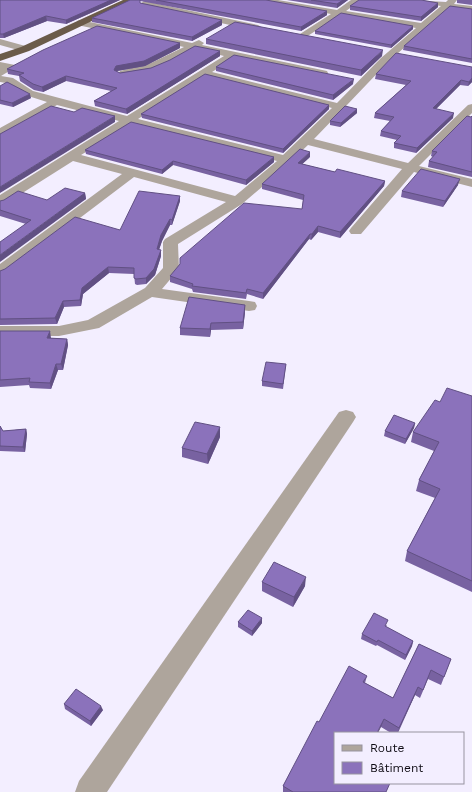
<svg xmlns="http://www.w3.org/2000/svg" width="472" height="792" font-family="'Work Sans',sans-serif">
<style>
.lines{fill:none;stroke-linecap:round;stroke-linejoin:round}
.minor{fill:#aea59c;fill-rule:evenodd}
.tertiary{fill:#aea59c;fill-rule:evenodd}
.trunk{fill:#6b5b4a;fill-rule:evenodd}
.wall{fill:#7862a1}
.shaded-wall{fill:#615083}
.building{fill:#8b72bb;stroke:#615083}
</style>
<rect width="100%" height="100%" fill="#f3eeff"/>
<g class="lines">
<g class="minor">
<path d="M259,0h19l59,10 14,-10h10l-15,11 75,12 20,-17 -24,-4 -4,-2 33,2 2,-2h9l-3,4 18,2v6l-23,-4 -61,54 -42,44 -1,3 -3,1 -28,29 94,24 60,-58 4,-1v9l-53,53 53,13v8l-58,-15 -53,62h-10l-2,-3 2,-3 51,-59 -94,-24 -33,31 -33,28 -64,40 1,25 -17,20 87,12 6,1 2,4 -2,4 -6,1 -97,-14 -53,31 -40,8h-59v-10h59l29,-6 57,-32 18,-20v-26l2,-3 61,-37 -92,-25 -128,97 -6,2v-12l122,-90 -49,-13 -68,43 -5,1v-10l119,-74 -62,-16 -57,32v-9l47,-26 -22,-7 -19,-12 -6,-1v-20l15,3 1,2 -15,9 12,2 20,13 94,25 97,-60 -29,-7 -37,18 -34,9 -5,-3 1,-2 31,-8 33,-16 -107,-22v-4l3,-1 112,23 7,-3 5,3 -2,2 125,26 1,2 -1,2 -4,1 -89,-18 -22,14 125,31 44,-45 35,-30 -76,-13 -37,24 -5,-3 2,-2 31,-20 -68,-12zM205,76l127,32 -49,47 -145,-36zM131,124l146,37 -42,35 -154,-41z"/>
<polygon points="144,1 258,25 263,28 258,31 141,6 140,4"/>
<polygon points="346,410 353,412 356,417 353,422 107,792 75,792 79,781 339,412"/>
</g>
<polygon class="tertiary" points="0,39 29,47 31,49 25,52 0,45"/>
<polygon class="trunk" points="123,0 136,0 29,51 0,61 0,54 21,47"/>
</g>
<g class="wall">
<polygon points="0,0 120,0 66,24 47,21 4,38 0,38"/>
<polygon points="130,0 266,0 327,15 301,31 140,1 140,3 222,25 192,41 92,22 92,18"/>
<polygon points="287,0 348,0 337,8"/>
<polygon points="457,0 472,0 472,5 457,3"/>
<polygon points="350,6 438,7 421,21 350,10"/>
<polygon points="472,9 472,63 403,50 404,46"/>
<polygon points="413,29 391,48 315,34 315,31"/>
<polygon points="206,39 382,56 361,76 206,44"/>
<polygon points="180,48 145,66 117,71 116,71 120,73 151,68 220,51 220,56 127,114 95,106 94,101 111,91 66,81 43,92 34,90 20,81 19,76 8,74 7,69"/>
<polygon points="216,67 353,84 333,100 216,71"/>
<polygon points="472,67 472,82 468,86 460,85 436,109 453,118 416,153 394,148 394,143 397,140 380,136 381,131 390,121 374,118 375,113 406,85 375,79 376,74"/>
<polygon points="0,86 31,98 13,107 0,104"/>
<polygon points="329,105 329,109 283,153 142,118 141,114"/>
<polygon points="357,109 357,113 340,127 330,125 330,121"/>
<polygon points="472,116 472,177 428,167 429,161 433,157 431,156 432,151"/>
<polygon points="85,150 274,162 246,185 173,165 162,174 86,154"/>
<polygon points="310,157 302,164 335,172 385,181 384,186 340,238 318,232 311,240 309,239 263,299 247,294 246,299 193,292 192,289 170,282 170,276 302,209 303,200 262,189 262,184"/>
<polygon points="458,185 443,207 401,197 402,191"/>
<polygon points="85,193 86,199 26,224 0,216 0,201 47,200"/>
<polygon points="180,196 180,201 172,225 170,225 162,241 159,250 161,256 155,275 146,284 137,285 135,284 134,274 109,273 83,294 81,306 64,307 57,324 0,325 0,271 120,230"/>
<polygon points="245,305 245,312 243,329 211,330 210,337 180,335 180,328"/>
<polygon points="0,331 51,338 67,339 68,345 63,370 58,370 51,389 30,388 29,385 0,387"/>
<polygon points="286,364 283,389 262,386 262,381"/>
<polygon points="472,396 472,592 405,561 407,551 435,498 416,491 419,480 434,451 411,442 413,432 440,402"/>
<polygon points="415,423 414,428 405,444 384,436 385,431"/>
<polygon points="0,426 3,431 26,429 27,434 25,452 0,451"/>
<polygon points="220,437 208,464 182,457 182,448"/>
<polygon points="262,582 305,586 293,607 262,591"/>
<polygon points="238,622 262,623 252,636 238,627"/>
<polygon points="387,625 386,627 413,641 412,646 405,660 377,645 376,646 361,639 362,634"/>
<polygon points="419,644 451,659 441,685 428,679 420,698 415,695 398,733 391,733 381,727 335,733 386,792 283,792 283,786 319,722 367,676 365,683 393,698"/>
<polygon points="64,704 103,710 91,726 65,709"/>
</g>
<g class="shaded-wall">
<polygon points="111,0 120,0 66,24 66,20"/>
<polygon points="343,0 348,0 337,8 337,4"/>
<polygon points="438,3 438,7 421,21 421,17"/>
<polygon points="327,11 327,15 301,31 301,27"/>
<polygon points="46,16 47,21 4,38 3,34"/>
<polygon points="222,20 222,25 192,41 192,37"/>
<polygon points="413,26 413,29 391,48 391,45"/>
<polygon points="180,43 180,48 145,66 117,71 115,75 114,70 116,66"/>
<polygon points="383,50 382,56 361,76 361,70"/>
<polygon points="220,51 220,56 127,114 126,109"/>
<polygon points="66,76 66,81 43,92 42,87"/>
<polygon points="472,78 472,82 468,86 469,82"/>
<polygon points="354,79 353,84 333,100 333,95"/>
<polygon points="461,80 460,85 432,113 433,108"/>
<polygon points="30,94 31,98 13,107 12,103"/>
<polygon points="329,105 329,109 283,153 283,149"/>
<polygon points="357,109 357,113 340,127 341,123"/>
<polygon points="454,113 453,118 416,153 417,148"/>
<polygon points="115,116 115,122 0,193 0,187"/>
<polygon points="310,152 310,157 298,168 298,163"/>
<polygon points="274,157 274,162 246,185 246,180"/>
<polygon points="173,161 173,165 162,174 162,170"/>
<polygon points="460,179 458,185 443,207 445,201"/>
<polygon points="385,181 384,186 340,238 340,232"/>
<polygon points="85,193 86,199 0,262 0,255"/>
<polygon points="180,196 180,201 172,225 172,220"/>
<polygon points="170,219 170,225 162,241 157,255 157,249 161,235"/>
<polygon points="318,226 318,232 311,240 312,234"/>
<polygon points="310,234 309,239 263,299 263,293"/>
<polygon points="161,250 161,256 155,275 146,284 146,278"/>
<polygon points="108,267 109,273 83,294 81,306 80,300 82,288"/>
<polygon points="63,301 64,307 57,324 55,318"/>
<polygon points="245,305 245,312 243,329 243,322"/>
<polygon points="211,323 211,330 210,337 210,329"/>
<polygon points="50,331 51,338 49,344 47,338"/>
<polygon points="67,339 68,345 63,370 61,364"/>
<polygon points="56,364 58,370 51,389 50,383"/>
<polygon points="415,423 414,428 405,444 406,439"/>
<polygon points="220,427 220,437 208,464 207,454"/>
<polygon points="26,429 27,434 25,452 23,447"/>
<polygon points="306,577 305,586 293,607 294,597"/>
<polygon points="262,618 262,623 252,636 252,631"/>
<polygon points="413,641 412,646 405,660 406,655"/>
<polygon points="418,687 415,695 397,733 399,728"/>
<polygon points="101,706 103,710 91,726 90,721"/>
<polygon points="384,719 381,727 378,733 377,733"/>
</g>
<g class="building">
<polygon points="0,0 111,0 66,20 46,16 3,34 0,34"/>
<polygon points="130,0 140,0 140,3 222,20 192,37 92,18"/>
<polygon points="156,0 266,0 327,11 301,27"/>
<polygon points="311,0 343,0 337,4"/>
<polygon points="359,0 421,0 438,3 421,17 350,6"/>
<polygon points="450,6 472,9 472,59 404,46"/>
<polygon points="341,13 413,26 391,45 315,31"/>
<polygon points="235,22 383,50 361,70 206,39"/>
<polygon points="97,26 180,43 144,61 116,66 114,70 120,73 151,68 170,60 195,46 220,51 126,109 94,101 117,88 66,76 42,87 33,84 19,75 24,73 7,69 43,50"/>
<polygon points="396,53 472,67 472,78 469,82 461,80 433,108 454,113 417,148 394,143 401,136 381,131 394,117 375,113 411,81 376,74"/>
<polygon points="234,55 354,79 333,95 216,67"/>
<polygon points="205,74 329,105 283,149 141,114"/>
<polygon points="7,82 30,94 12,103 0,100 0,86"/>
<polygon points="51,106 74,112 82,108 115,116 0,187 0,134"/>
<polygon points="345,106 357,109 341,123 330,121"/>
<polygon points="467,116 471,117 472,116 472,172 429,161 437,152 432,151"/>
<polygon points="131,122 274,157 246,180 173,161 162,170 85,150"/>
<polygon points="300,149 310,152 298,163 335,172 337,169 385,181 340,232 318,226 312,234 310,234 263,293 247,289 246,293 192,286 193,284 170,276 180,264 180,258 244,203 302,209 304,195 262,184"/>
<polygon points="421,169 460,179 445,201 402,191"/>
<polygon points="65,188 85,193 0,255 0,242 31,220 0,210 0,201 4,200 18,191 47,200"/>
<polygon points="139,191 180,196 172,220 170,219 161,235 157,249 161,250 154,269 146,278 136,279 134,278 134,268 108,267 82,288 80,300 63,301 55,318 0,319 0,271 5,269 75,217 120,230"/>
<polygon points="189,297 245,305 243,322 211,323 210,329 180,328"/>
<polygon points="0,331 50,331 47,338 67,339 61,364 56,364 50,383 29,382 30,378 0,380"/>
<polygon points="266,362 286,364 283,384 262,381"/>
<polygon points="447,388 472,396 472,581 407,551 440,489 419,480 439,442 413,432 435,400 440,402"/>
<polygon points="394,415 415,423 406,439 385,431"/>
<polygon points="195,422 220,427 207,454 182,448"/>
<polygon points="0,426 3,431 26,429 23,447 0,446"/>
<polygon points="274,562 306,577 294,597 262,582"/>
<polygon points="248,610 262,618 252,631 238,622"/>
<polygon points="374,613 388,620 385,626 413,641 406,655 378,640 377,642 362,634"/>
<polygon points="419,644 451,659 444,677 431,670 423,690 418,687 399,728 384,719 377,733 335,733 335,783 390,783 386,792 293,792 283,786 317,721 319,722 349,666 367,676 363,682 393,698"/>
<polygon points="76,689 101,706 90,721 64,704"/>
</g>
<rect x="334" y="732" width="130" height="52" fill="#f3eeff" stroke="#9793a0"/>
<rect x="342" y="745" width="20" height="6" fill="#aea59c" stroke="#9793a0"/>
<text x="370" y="752" font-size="12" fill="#0d0a12">Route</text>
<rect x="342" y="762" width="20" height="12" fill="#8b72bb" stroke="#9793a0"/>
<text x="370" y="772" font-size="12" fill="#0d0a12">Bâtiment</text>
</svg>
